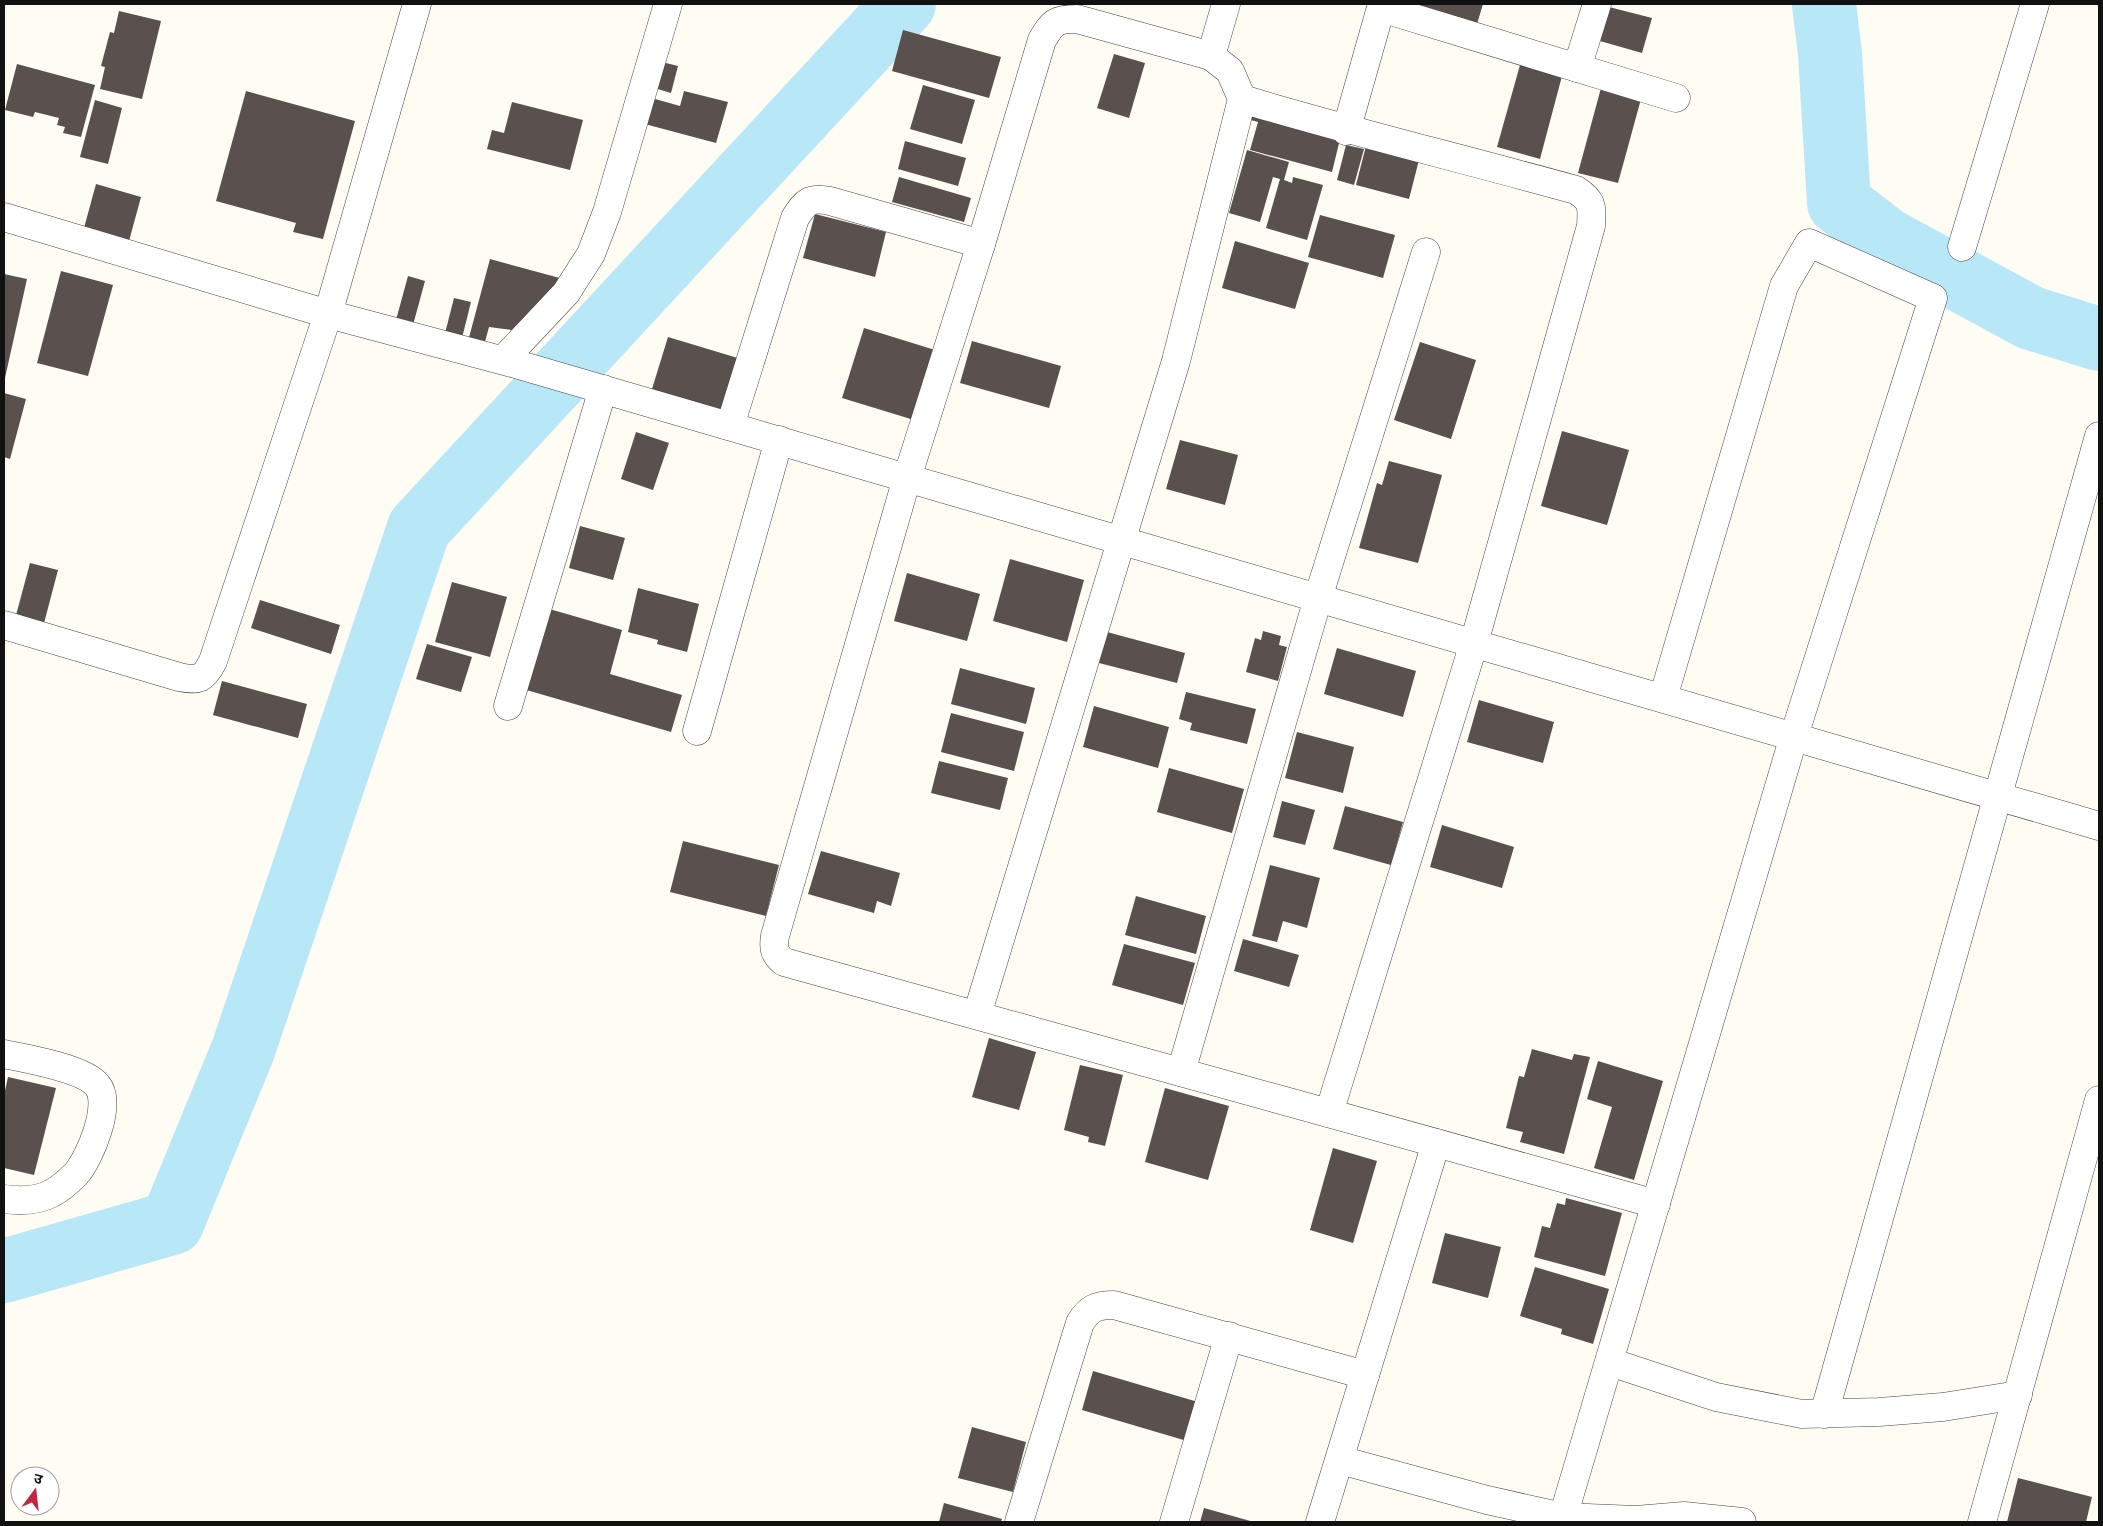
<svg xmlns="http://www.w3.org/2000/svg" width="2103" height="1526" font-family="'Playfair Display','Noto Sans Devanagari',serif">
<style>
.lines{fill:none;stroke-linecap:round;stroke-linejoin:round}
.river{stroke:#b8e8f7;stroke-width:64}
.building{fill:#5a504d}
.minor-casing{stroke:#444;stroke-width:29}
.minor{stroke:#fff;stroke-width:28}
</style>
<rect width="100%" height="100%" fill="#fffcf4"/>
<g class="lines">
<g class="river">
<polyline points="1824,4 1830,54 1839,203 1887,240 2031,318 2099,339"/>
<polyline points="4,1271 172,1223 243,1050 419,528 904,4"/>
</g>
</g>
<g class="building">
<polygon points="1406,4 1483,4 1477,24"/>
<polygon points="1609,7 1652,18 1642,53 1600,41"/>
<polygon points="119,11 161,21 142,99 100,89 105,67 101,66 110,32 114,33"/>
<polygon points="903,30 1001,57 989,98 892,71"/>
<polygon points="1114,54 1145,63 1129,118 1097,108"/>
<polygon points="658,61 678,66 671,93 651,87"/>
<polygon points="17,64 95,85 81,137 63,133 65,127 57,125 59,118 35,112 33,117 5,110"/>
<polygon points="1520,65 1562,76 1540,159 1497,147"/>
<polygon points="923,85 975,100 962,144 910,129"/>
<polygon points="1601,88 1641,99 1618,183 1578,173"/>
<polygon points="246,91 355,121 323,239 293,232 296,223 216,201"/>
<polygon points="684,91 728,102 716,143 641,123 648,97 680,106"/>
<polygon points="1253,93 1343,127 1332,172 1250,150 1258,122 1247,119"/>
<polygon points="95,100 122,108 108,164 80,157"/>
<polygon points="512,102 583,120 570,170 487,149 492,130 504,133"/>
<polygon points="905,141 966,158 958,186 898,169"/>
<polygon points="1346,145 1364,149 1354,185 1337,180"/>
<polygon points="1366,146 1419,160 1409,199 1356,185"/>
<polygon points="1247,150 1289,162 1284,180 1292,183 1293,177 1323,185 1307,240 1266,228 1280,179 1273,177 1260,222 1229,213"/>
<polygon points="899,177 971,198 964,222 892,202"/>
<polygon points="96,184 141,197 129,241 84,228"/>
<polygon points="815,214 886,232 875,277 803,258"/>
<polygon points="1320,215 1395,235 1383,278 1308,257"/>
<polygon points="1235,241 1309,263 1295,309 1222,288"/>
<polygon points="490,259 567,280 519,331 489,327 483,349 467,345"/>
<polygon points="61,271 113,285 88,376 37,363"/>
<polygon points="4,274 27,279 5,378 4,378"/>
<polygon points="408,276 425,281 413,325 396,320"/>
<polygon points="454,298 471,302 460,346 443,341"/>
<polygon points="864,328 935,350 914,420 842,398"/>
<polygon points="668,337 741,359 725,412 652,389"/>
<polygon points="972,341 1061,366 1049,408 960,383"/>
<polygon points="1420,342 1476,360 1451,439 1394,420"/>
<polygon points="4,393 26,399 10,459 4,457"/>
<polygon points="1562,431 1629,450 1607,525 1541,506"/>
<polygon points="636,432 669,443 653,490 621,479"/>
<polygon points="1180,440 1238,455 1225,505 1166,489"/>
<polygon points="1389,461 1442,475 1418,563 1359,548 1377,483 1382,485"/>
<polygon points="580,526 625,538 613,580 569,568"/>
<polygon points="1010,559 1084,580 1067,642 993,621"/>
<polygon points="30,563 58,570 43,627 15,619"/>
<polygon points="907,573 980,594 967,641 894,621"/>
<polygon points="452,582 507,597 490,657 435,642"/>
<polygon points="638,588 699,604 687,652 657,644 658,640 628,632"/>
<polygon points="260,600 340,625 331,654 251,628"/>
<polygon points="546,608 622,630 610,674 682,695 671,732 523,689"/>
<polygon points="1263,631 1281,636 1279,645 1287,647 1278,681 1246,672 1255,638 1261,640"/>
<polygon points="1107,632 1185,653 1177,683 1099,663"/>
<polygon points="427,644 472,657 461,692 416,679"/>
<polygon points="1337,648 1416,671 1403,717 1324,694"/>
<polygon points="960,668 1035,688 1026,724 951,704"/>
<polygon points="222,681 307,704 298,738 213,715"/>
<polygon points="1186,692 1256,709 1247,744 1190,730 1192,723 1179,719"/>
<polygon points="1479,700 1554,722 1543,763 1467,742"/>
<polygon points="1094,706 1169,727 1158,768 1083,747"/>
<polygon points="951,713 1024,732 1014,771 941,752"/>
<polygon points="1297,732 1354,747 1343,793 1285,778"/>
<polygon points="939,761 1008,778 1000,810 931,793"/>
<polygon points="1169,768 1244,789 1232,833 1157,812"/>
<polygon points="1282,801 1315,810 1305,845 1273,837"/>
<polygon points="1345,806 1403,822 1391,865 1333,849"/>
<polygon points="1442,825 1514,847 1502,888 1430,867"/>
<polygon points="683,841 779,865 766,916 670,892"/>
<polygon points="821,851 900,873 891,906 877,901 874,913 808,894"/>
<polygon points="1270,865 1320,878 1307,928 1283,921 1277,942 1252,936"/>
<polygon points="1136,896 1206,916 1196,954 1125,935"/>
<polygon points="1243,939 1299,955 1289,987 1234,971"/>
<polygon points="1124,944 1195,963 1183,1005 1112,985"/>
<polygon points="989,1038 1036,1052 1019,1110 972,1097"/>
<polygon points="1532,1049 1572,1060 1574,1054 1590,1057 1564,1154 1520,1142 1523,1132 1506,1128 1519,1076 1524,1077"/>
<polygon points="1598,1061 1663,1081 1634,1180 1594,1168 1612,1107 1587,1099"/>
<polygon points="1080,1065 1123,1075 1105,1146 1088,1142 1089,1137 1064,1130"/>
<polygon points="8,1077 56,1088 34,1175 4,1168 4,1095"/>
<polygon points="1165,1088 1229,1106 1208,1180 1145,1162"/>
<polygon points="1333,1148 1377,1161 1353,1243 1310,1230"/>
<polygon points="1566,1198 1622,1213 1605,1276 1534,1257 1542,1226 1550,1228 1557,1203 1565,1205"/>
<polygon points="1445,1233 1501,1247 1488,1298 1432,1283"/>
<polygon points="1535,1267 1609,1289 1593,1344 1561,1334 1562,1329 1520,1316"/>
<polygon points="1093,1371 1198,1402 1187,1441 1082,1410"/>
<polygon points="972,1427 1026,1442 1013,1492 958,1478"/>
<polygon points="2018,1478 2092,1497 2086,1522 2007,1522"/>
<polygon points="944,1503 1002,1519 1001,1522 939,1522"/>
<polygon points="1204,1508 1254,1522 1200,1522"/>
</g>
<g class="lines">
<defs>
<g id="minor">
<polyline points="1381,8 1676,98"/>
<path d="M1211,56l-134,-37c-22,0 -24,3 -35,21l-61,204 -74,234 -132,458c-2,12 -1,18 9,26l872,242"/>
<polyline points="1577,68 1597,4"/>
<path d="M1242,99c110,33 222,60 334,91 17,11 16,16 15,36l-117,417 -145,470"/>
<polyline points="1346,131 1382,4"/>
<polyline points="4,217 328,314 516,364 2099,826"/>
<polyline points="1962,247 2035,4"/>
<polyline points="503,360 566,293 591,254 607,212 668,4"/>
<path d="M730,426l65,-208c11,-17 15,-21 35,-17l151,43"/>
<path d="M4,625l175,52c20,4 25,2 34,-16l115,-347 89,-310"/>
<polyline points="508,706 603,389"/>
<polyline points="697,731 779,440"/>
<polyline points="977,1015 1176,361 1242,99 1230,71 1211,56 1226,4"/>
<path d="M4,1054c23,5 79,14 93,31 16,18 -7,73 -21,89 -6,6 -16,15 -24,19 -14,8 -33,8 -48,6"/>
<polyline points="1181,1072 1318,598 1426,252"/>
<polyline points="1610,1362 1716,1397 1802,1414 1879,1412 1943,1407 2018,1395"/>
<polyline points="1824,1414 2099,436"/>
<polyline points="1340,1460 1487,1500 1563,1517 1636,1520 1684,1516 1742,1522"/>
<polyline points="1563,1517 1794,736 1933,298 1809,243 1784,286 1663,698"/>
<path d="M1019,1522l61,-199c9,-15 17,-18 34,-18l251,70"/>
<polyline points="1174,1522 1229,1336"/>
<polyline points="1320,1522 1436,1143"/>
<polyline points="1982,1522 2099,1100"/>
</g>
</defs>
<use href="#minor" class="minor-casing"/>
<use href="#minor" class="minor"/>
</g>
<rect width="2103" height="1526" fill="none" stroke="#111111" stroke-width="10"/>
<g transform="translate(35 1491) rotate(15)"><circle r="24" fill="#ffffff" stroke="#a0a0a0"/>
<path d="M0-4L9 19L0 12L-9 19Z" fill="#c42541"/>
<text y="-8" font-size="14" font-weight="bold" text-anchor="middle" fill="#111111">उ</text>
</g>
</svg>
